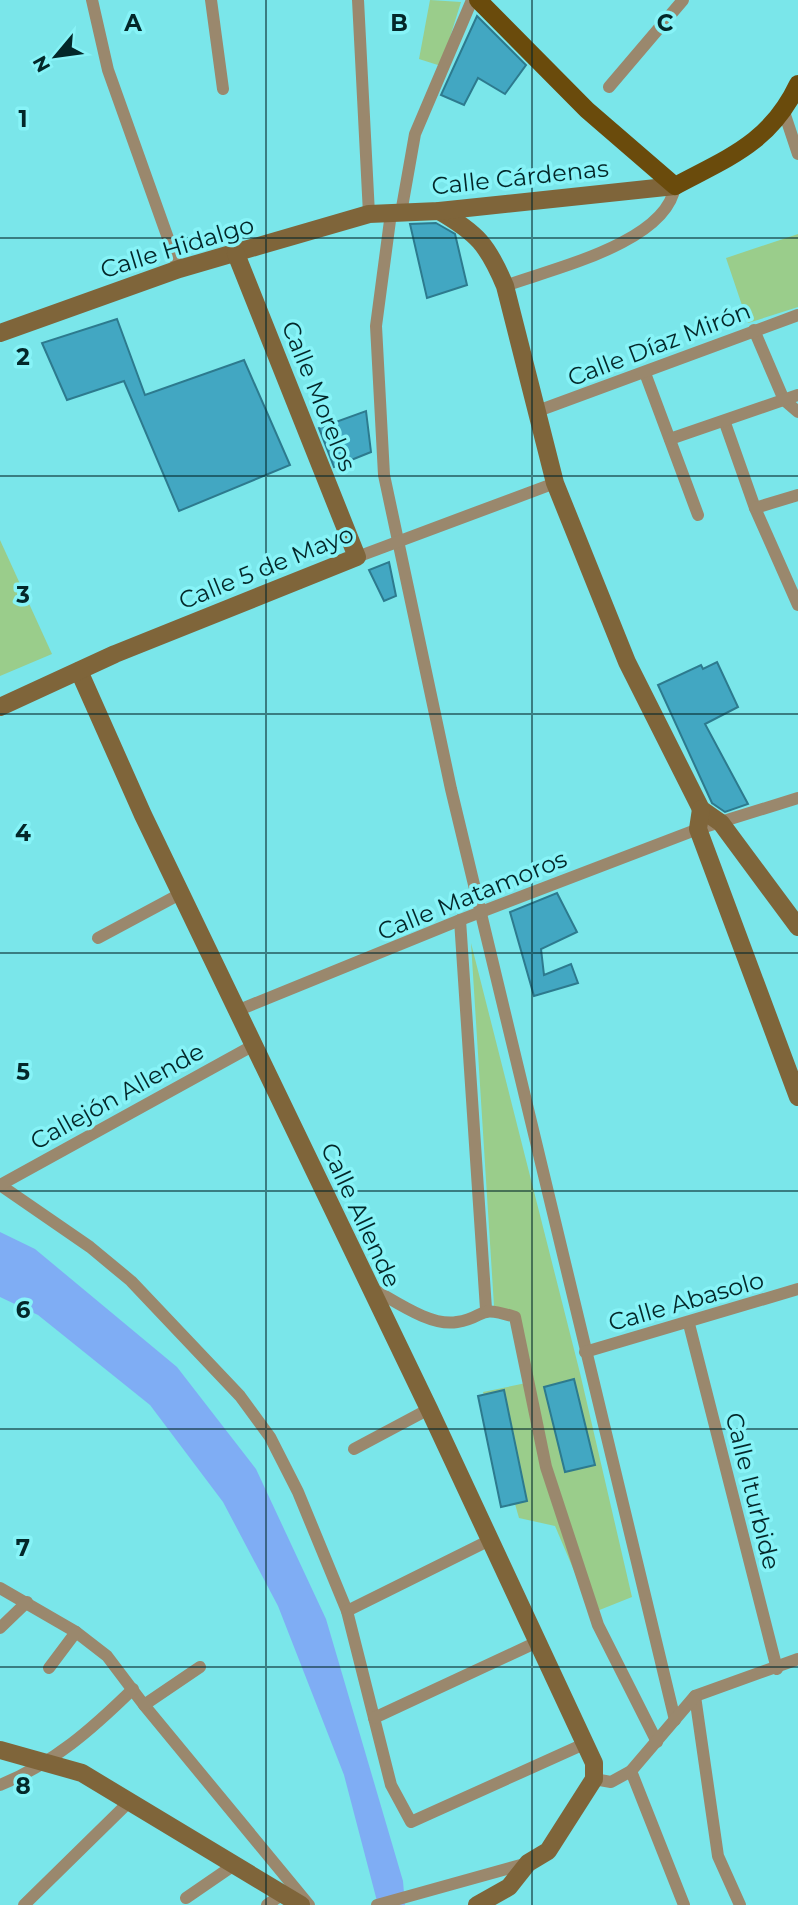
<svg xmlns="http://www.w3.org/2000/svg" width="798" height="1905" font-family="Montserrat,sans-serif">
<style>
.green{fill:#9acd8b}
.water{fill:#7fadf4}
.building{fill:#42a7c2;stroke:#2d7a8e;stroke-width:2}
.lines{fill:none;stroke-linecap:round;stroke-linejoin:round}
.street{stroke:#9a886d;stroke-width:12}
.secondary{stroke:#7f653a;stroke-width:18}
.primary{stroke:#6a4b0c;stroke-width:18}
.grid{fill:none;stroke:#032729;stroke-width:2;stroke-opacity:0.55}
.labels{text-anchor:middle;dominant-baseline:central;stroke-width:7;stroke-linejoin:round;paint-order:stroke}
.street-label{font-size:24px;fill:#032729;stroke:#87f3f7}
.grid-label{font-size:23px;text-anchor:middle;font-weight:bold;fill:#032729;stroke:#87f3f7;stroke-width:7;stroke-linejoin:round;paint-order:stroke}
</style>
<rect width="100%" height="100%" fill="#7ae6ea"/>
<g class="green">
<polygon points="430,0 461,2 441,66 419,59"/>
<polygon points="798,234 798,307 748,323 726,258"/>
<polygon points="0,540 52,654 0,676"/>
<polygon points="471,943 580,1373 632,1597 592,1613 555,1526 519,1518 483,1392 531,1382 517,1313 494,1306"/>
</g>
<polygon class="water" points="0,1232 35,1249 177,1367 256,1469 326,1619 403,1881 405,1905 378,1905 344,1775 278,1606 223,1502 150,1405 38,1315 0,1297"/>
<g class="building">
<polygon points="477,16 526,65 505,94 478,78 464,105 441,95"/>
<polygon points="436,223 455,234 467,285 427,298 410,224"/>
<polygon points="117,319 145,395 244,360 290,465 179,511 124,381 67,400 42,343"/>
<polygon points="366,411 371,452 334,467 319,428"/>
<polygon points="389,562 396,596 384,601 369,570"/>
<polygon points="717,662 738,707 705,724 748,804 725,812 712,803 658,685 701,665 703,669"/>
<polygon points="557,893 577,932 541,949 544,975 571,964 578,983 534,996 510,912"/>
<polygon points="574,1379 595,1465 565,1472 544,1387"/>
<polygon points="504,1390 527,1501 501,1507 478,1396"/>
</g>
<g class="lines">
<g class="street">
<polyline points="92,0 108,70 179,269"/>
<polyline points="211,0 223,89"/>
<polyline points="358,0 369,214"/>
<polyline points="609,87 683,0"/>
<polyline points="784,112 798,154"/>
<polyline points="391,213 376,326 384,475 451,789 675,1720"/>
<polyline points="401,213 415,134 472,0"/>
<path d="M505,286c46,-17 162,-43 170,-100"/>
<polyline points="754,330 784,400 798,412"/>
<polyline points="645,373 698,515"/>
<polyline points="535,412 798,315"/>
<polyline points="725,423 755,508 798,605"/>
<polyline points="670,439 798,395"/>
<polyline points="755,508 798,495"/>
<polyline points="357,557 555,483"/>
<polyline points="460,920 486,1309"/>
<polyline points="98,938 180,894"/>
<polyline points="239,1010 460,920 698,829 798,798"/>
<polyline points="0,1185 90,1247 131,1281 240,1396 270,1437 298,1492 347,1611 391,1785 411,1822 584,1744"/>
<polyline points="0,1185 254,1045"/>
<path d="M371,1288c23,12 59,39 86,34 31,-5 18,-18 58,-5l31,150 52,158 59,117"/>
<polyline points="689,1324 777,1669"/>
<polyline points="585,1352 798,1289"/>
<polyline points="354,1449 429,1409"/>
<polyline points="0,1588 76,1632 107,1656 144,1705 309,1905"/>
<polyline points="347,1611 490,1540"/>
<polyline points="0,1628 27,1602"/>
<polyline points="49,1668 76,1632"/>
<polyline points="695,1696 718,1856 740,1905"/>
<polyline points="144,1705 200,1667"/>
<polyline points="374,1718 535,1643"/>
<polyline points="631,1771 684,1905"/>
<polyline points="594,1779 611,1782 631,1771 695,1696 798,1659"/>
<path d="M0,1785c54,-22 92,-56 133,-96"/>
<polyline points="186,1898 234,1865"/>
<polyline points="24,1905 129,1802"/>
<polyline points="267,1905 284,1893"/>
<polyline points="377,1905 528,1863"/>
</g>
<g class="secondary">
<path d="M439,211c38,22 49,34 66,75l50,197 72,179 74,147 20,14 77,104"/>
<polyline points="0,333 179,269 369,214 439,211 675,186"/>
<polyline points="79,671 143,815 429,1409 594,1763 594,1779 548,1851 528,1863 509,1887 477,1905"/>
<polyline points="0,707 115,654 357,557 236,254"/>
<polyline points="701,809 698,829 798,1097"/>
<polyline points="0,1750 82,1773 301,1905"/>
</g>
<path class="primary" d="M478,0l109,110 88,76c54,-29 95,-43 123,-102"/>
</g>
<path class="grid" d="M266,0v1905M532,0v1905M0,238h798M0,476h798M0,714h798M0,953h798M0,1191h798M0,1429h798M0,1667h798"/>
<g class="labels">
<g class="street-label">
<text transform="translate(520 177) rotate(-6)">Calle Cárdenas</text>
<text transform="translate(177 247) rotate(-17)">Calle Hidalgo</text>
<text transform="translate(659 344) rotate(-21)">Calle Díaz Mirón</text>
<text transform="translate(319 396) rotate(68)">Calle Morelos</text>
<text transform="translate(266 567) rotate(-22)">Calle 5 de Mayo</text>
<text transform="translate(472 895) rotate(-22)">Calle Matamoros</text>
<text transform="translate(117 1096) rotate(-29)">Callejón Allende</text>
<text transform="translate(361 1215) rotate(65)">Calle Allende</text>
<text transform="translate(686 1301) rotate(-16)">Calle Abasolo</text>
<text transform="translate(753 1491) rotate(76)">Calle Iturbide</text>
</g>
</g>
<g class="grid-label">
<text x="133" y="31">A</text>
<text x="399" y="31">B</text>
<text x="665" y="31">C</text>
<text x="23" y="127">1</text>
<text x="23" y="365">2</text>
<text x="23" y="603">3</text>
<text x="23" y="841">4</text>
<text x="23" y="1080">5</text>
<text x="23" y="1318">6</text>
<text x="23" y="1556">7</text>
<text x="23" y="1794">8</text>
</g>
<g transform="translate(56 56) rotate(241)" stroke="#87f3f7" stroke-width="5" paint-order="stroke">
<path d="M0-5L12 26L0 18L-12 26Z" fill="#032729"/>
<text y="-10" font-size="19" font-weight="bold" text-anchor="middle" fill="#032729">N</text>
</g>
</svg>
